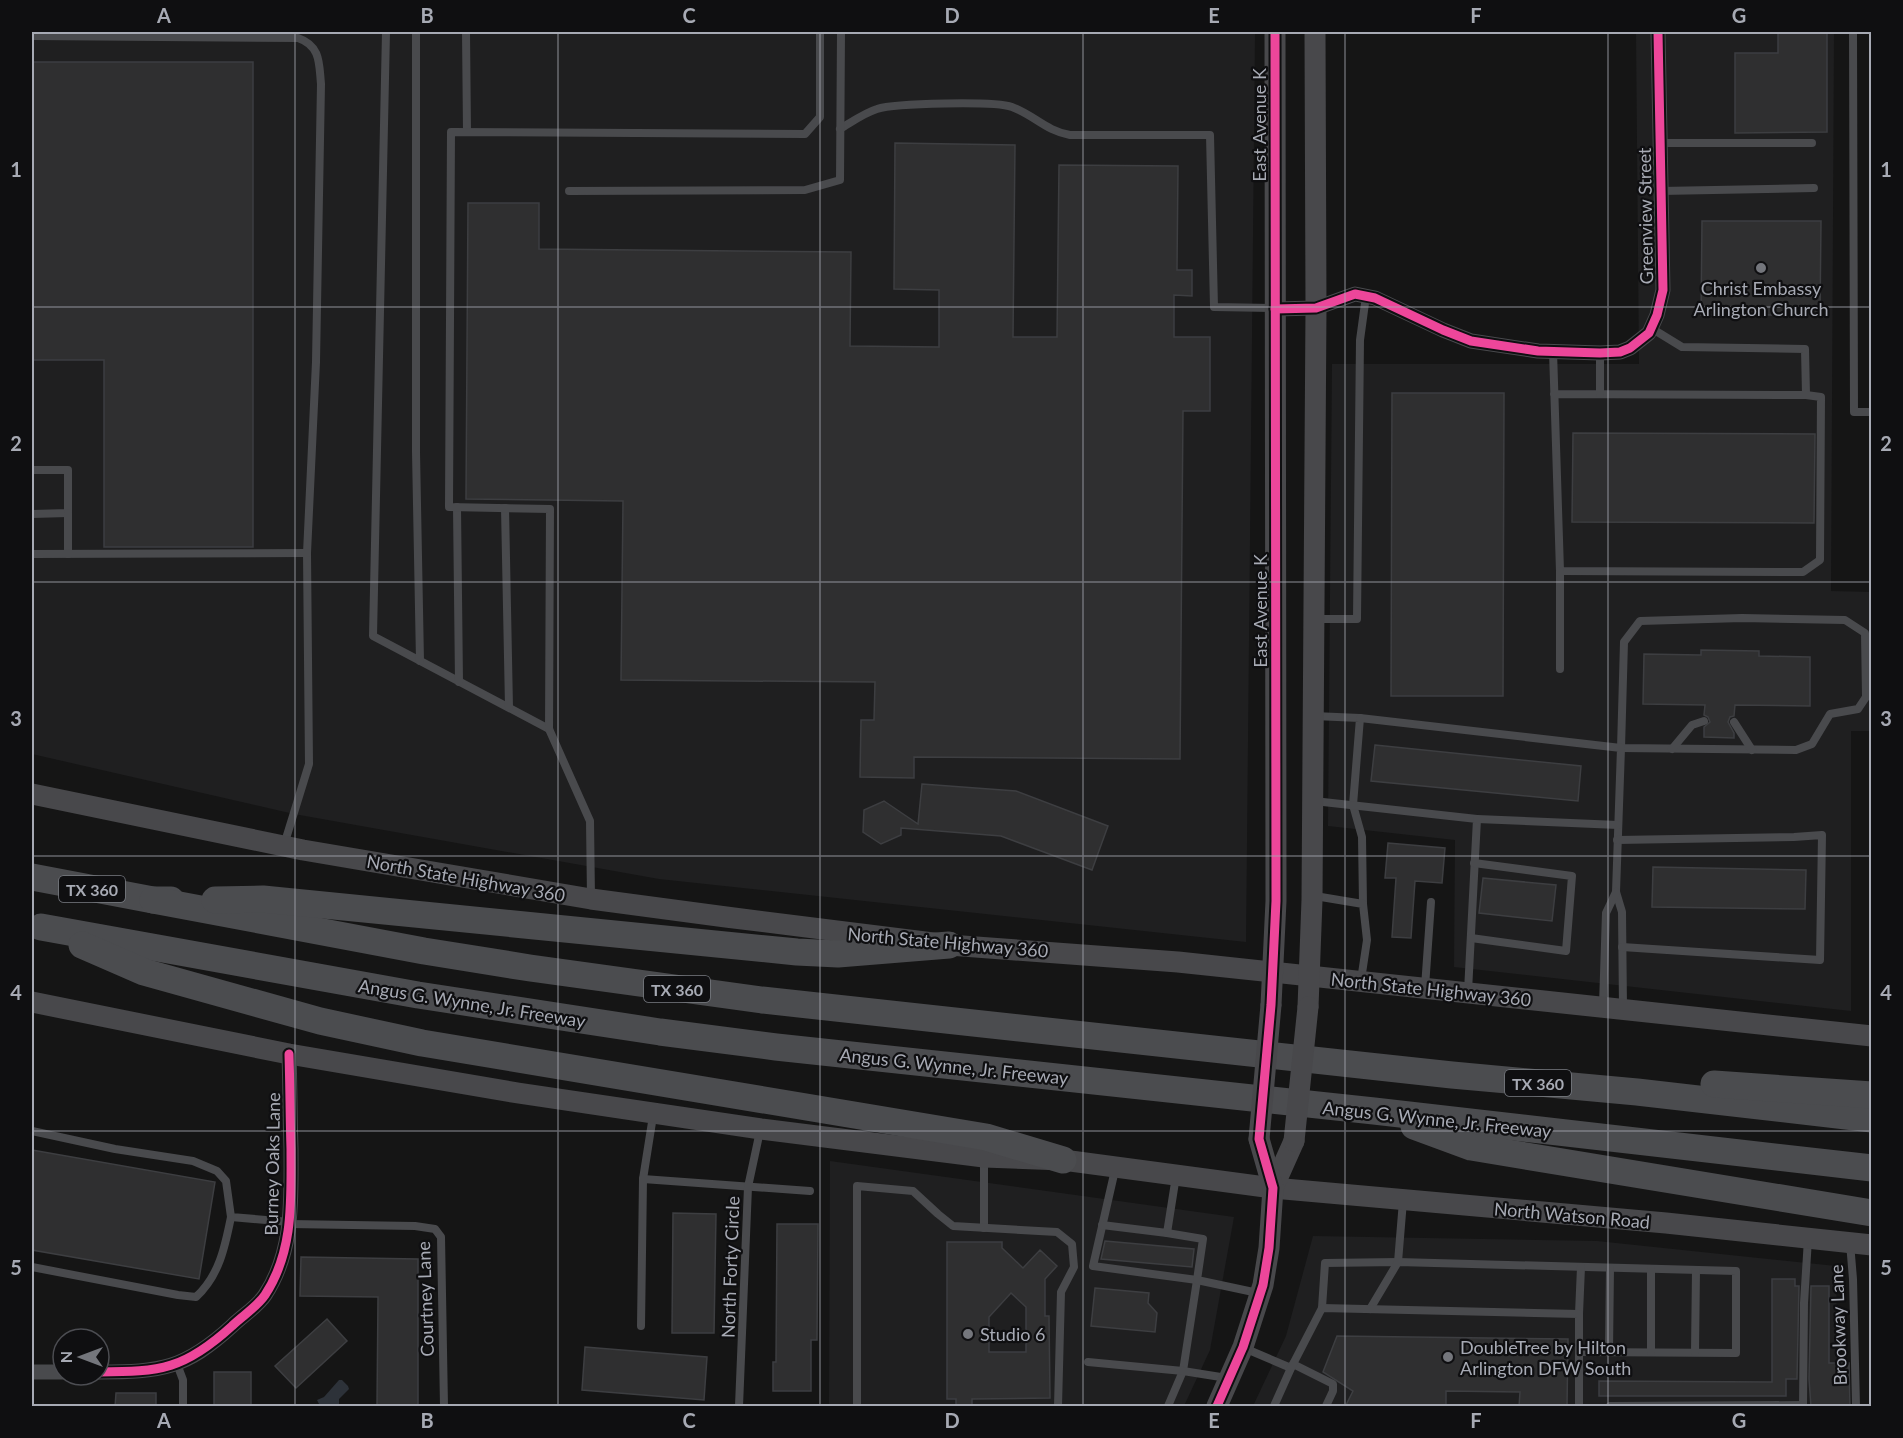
<svg xmlns="http://www.w3.org/2000/svg" width="1903" height="1438" font-family="Lato,sans-serif">
<style>
.built{fill:#1f1f20}
.water{fill:#2d3239}
.building{fill:#2f2f30;stroke:#3d3e41;stroke-width:1.5;fill-rule:evenodd}
.lines{fill:none;stroke-linecap:round;stroke-linejoin:round}
.lane{stroke:#494a4d;stroke-width:8}
.street{stroke:#494a4d;stroke-width:15}
.secondary{stroke:#48484b;stroke-width:21}
.highway{stroke:#4b4c4f;stroke-width:27}
.secondary-bridge{stroke:#48484b;stroke-width:21}
.cycleway-casing{stroke:#0f0f11;stroke-width:13}
.cycleway{stroke:#ed469a;stroke-width:9}
.grid{fill:none;stroke:#a7aab4;stroke-width:1.5;stroke-opacity:0.55}
.poi-dot{fill:#74767c;stroke:#0f0f11;stroke-width:2}
.labels{text-anchor:middle;dominant-baseline:central;stroke-width:4.5;stroke-linejoin:round;paint-order:stroke}
.shield{fill:#0f0f11;stroke:#797c83;stroke-width:1.5}
.shield-label{font-size:16px;font-weight:bold;fill:#a7aab4}
.street-label{font-size:18px;fill:#a7aab4;stroke:#0f0f11}
.poi-label{font-size:18px;fill:#a7aab4;stroke:#0f0f11;text-anchor:start}
.neatline{fill:none;stroke:#a7aab4;stroke-width:2}
.grid-label{font-size:20px;text-anchor:middle;font-weight:bold;fill:#a7aab4}
</style>
<rect width="100%" height="100%" fill="#151515"/>
<g class="built">
<polygon points="32,32 1255,32 1246,942 659,879 294,814 32,754"/>
<polygon points="1636,32 1834,32 1831,591 1872,592 1871,731 1851,731 1851,1011 1454,967 1455,840 1328,826 1332,364 1639,364"/>
<polygon points="830,1161 1234,1217 1210,1350 1184,1406 829,1406"/>
<polygon points="1313,1236 1597,1241 1836,1266 1838,1406 1253,1406 1286,1336"/>
</g>
<polygon class="water" points="339,1380 342,1380 348,1386 349,1389 339,1399 339,1404 336,1406 320,1406 317,1400 324,1397"/>
<g class="building">
<polygon points="1778,32 1827,32 1827,132 1735,133 1735,53 1778,53"/>
<polygon points="32,62 253,62 253,547 104,547 104,360 32,360"/>
<polygon points="895,143 1015,145 1013,337 1057,337 1059,165 1178,166 1177,270 1192,270 1192,296 1174,295 1174,337 1210,337 1210,411 1183,411 1180,759 914,757 914,778 860,777 861,720 874,720 875,682 621,680 623,501 466,499 468,203 539,203 539,249 851,252 850,346 939,347 939,290 894,289"/>
<polygon points="1702,221 1821,221 1820,315 1701,315"/>
<polygon points="1392,393 1504,393 1503,696 1391,696"/>
<polygon points="1573,433 1815,434 1814,523 1572,522"/>
<polygon points="1701,650 1759,651 1759,656 1810,657 1810,706 1735,705 1734,716 1730,717 1728,722 1734,733 1734,738 1704,737 1704,727 1710,722 1708,717 1704,715 1705,705 1643,704 1644,654 1701,655"/>
<polygon points="1375,745 1581,766 1578,801 1371,781"/>
<polygon points="922,784 1016,791 1108,826 1092,870 1001,836 901,828 901,835 881,844 863,832 864,810 884,801 918,824"/>
<polygon points="1388,843 1445,848 1442,883 1415,881 1411,938 1392,937 1396,878 1385,878"/>
<polygon points="1653,867 1806,870 1805,909 1652,907"/>
<polygon points="1483,878 1556,885 1552,921 1479,913"/>
<polygon points="32,1150 215,1182 199,1279 32,1250"/>
<polygon points="673,1213 716,1214 714,1333 672,1333"/>
<polygon points="777,1224 818,1224 817,1340 811,1340 811,1391 773,1391 773,1362 776,1362"/>
<polygon points="1105,1241 1194,1249 1192,1267 1101,1259"/>
<path d="M947,1242h55v6l21,20 17,-18 17,16 -12,13v37h4l1,82 -78,1v8h-16v-8h-9zM1011,1293l15,14v45h-37v-35z"/>
<polygon points="301,1257 418,1259 418,1407 377,1407 378,1297 300,1296"/>
<polygon points="1772,1279 1795,1279 1795,1286 1799,1286 1797,1379 1786,1379 1786,1396 1599,1396 1599,1381 1772,1382"/>
<polygon points="1811,1286 1829,1286 1829,1363 1849,1363 1850,1407 1811,1407 1809,1379"/>
<polygon points="1095,1288 1149,1293 1148,1303 1157,1313 1155,1332 1091,1326"/>
<polygon points="327,1319 347,1341 296,1388 275,1366"/>
<polygon points="1337,1336 1568,1339 1567,1407 1519,1407 1520,1392 1446,1391 1446,1407 1345,1407 1353,1391 1323,1372"/>
<polygon points="585,1347 707,1357 704,1400 582,1390"/>
<rect x="214" y="1372" width="37" height="35"/>
<polygon points="116,1393 156,1393 156,1407 115,1407"/>
</g>
<g class="lines">
<g class="lane">
<polyline points="386,32 373,636 549,729"/>
<polyline points="416,32 416,452 420,661"/>
<polyline points="466,32 467,132"/>
<polyline points="1853,32 1854,412 1872,412"/>
<path d="M32,36l266,2c23,8 21,26 23,46l-5,278 -9,191 2,211 -25,81"/>
<path d="M840,129c12,-7 24,-16 37,-20 18,-6 118,-8 135,-2 22,8 34,24 58,28h140l4,172 60,1"/>
<polyline points="1660,143 1812,143"/>
<polyline points="569,191 805,190 840,180 841,32"/>
<polyline points="1661,191 1814,188"/>
<polyline points="1651,328 1682,347 1805,349 1806,395"/>
<polyline points="1553,351 1560,571 1803,572 1820,560 1821,397 1806,395 1554,394"/>
<polyline points="1600,353 1600,394"/>
<polyline points="32,470 68,470 68,513 32,514"/>
<polyline points="457,507 459,682"/>
<polyline points="505,508 509,707"/>
<polyline points="68,513 68,554"/>
<polyline points="32,554 307,553"/>
<polyline points="1560,571 1560,669"/>
<polygon points="1742,618 1845,620 1865,633 1866,697 1858,709 1830,714 1812,744 1796,750 1621,748 1624,642 1640,621"/>
<polyline points="1315,619 1357,619 1360,340 1366,296"/>
<polyline points="1314,716 1360,718 1353,805 1362,837 1363,904"/>
<polyline points="1360,718 1621,748 1616,892 1622,912 1623,1008"/>
<polyline points="1734,722 1752,750"/>
<polyline points="1672,749 1692,725 1704,721"/>
<polyline points="1314,801 1477,819 1468,991"/>
<polyline points="1477,819 1618,825"/>
<polyline points="1617,840 1794,837 1822,835 1820,960 1622,947"/>
<polyline points="1315,896 1363,904 1367,940 1361,980"/>
<polyline points="591,898 590,821 549,729 550,509 449,507 451,132 805,134 820,117 820,32"/>
<polyline points="1471,938 1566,951 1572,876 1474,863"/>
<polyline points="1425,987 1431,902"/>
<polyline points="1603,1005 1606,913 1616,892"/>
<polyline points="32,1131 115,1149 193,1161 217,1171 226,1181 231,1217 290,1222"/>
<polyline points="984,1157 984,1228"/>
<polyline points="1115,1170 1093,1266 1197,1280 1183,1371 1168,1406"/>
<polyline points="643,1179 810,1191"/>
<polyline points="289,1224 415,1226 435,1229 441,1237 444,1406"/>
<polyline points="1102,1225 1167,1233 1176,1176"/>
<polyline points="1167,1233 1203,1239 1197,1280 1258,1293"/>
<polyline points="1850,1243 1853,1279 1856,1406"/>
<path d="M32,1267l146,28 18,2c23,-21 29,-50 35,-80"/>
<polyline points="1322,1308 1325,1263 1398,1262 1736,1271 1736,1353 1579,1352"/>
<polyline points="1370,1309 1398,1262 1403,1201"/>
<polyline points="1579,1314 1581,1267"/>
<polyline points="641,1326 643,1179 653,1116"/>
<polyline points="1244,1348 1291,1368"/>
<polyline points="1609,1352 1610,1268"/>
<polyline points="1651,1352 1651,1269"/>
<polyline points="1695,1352 1696,1270"/>
<polyline points="1088,1362 1183,1371 1227,1378"/>
<polyline points="177,1364 183,1380 183,1406"/>
<polyline points="1293,1364 1333,1384 1333,1391 1326,1406"/>
<polyline points="739,1406 748,1187 760,1131"/>
<polyline points="857,1406 857,1186 913,1191 938,1214 953,1226 1057,1232 1072,1244 1074,1267 1061,1292 1058,1406"/>
<polyline points="1274,1406 1291,1368 1322,1308 1579,1314 1579,1406"/>
<polyline points="1610,1406 1803,1405"/>
<polyline points="1803,1406 1804,1303 1808,1239"/>
</g>
<g class="street">
<polyline points="1275,309 1316,308 1355,294 1375,298 1443,330 1471,341 1538,351 1600,353 1620,352 1630,348 1649,333 1657,315 1663,290 1658,32"/>
<polyline points="32,1372 63,1372"/>
<path d="M99,1372c62,0 86,-3 133,-46 10,-10 25,-19 33,-31 29,-44 26,-95 26,-146 -1,-31 -1,-63 -2,-95"/>
</g>
<g class="secondary">
<polyline points="32,794 303,850 591,899 726,917 949,945 1178,962 1872,1036"/>
<polyline points="32,1002 289,1054 518,1093 761,1129 984,1157 1063,1160 1273,1188 1666,1223 1872,1245"/>
<polyline points="1271,1005 1276,901 1275,32"/>
<polyline points="1308,1007 1312,900 1316,308 1315,32"/>
<polyline points="1273,1188 1294,1141"/>
<polyline points="1217,1406 1243,1347 1263,1285 1269,1248 1273,1188 1259,1139"/>
</g>
<g class="highway">
<polyline points="32,877 153,900 171,900"/>
<polyline points="153,900 424,951 530,968 762,1000 1452,1075 1637,1092 1872,1119"/>
<polyline points="215,900 263,899 797,952 838,954 949,945"/>
<polyline points="41,927 418,995 660,1032 776,1047 1374,1111 1872,1168"/>
<polyline points="82,945 144,972 320,1021 422,1043 986,1137 1063,1160"/>
<polyline points="1714,1084 1872,1095"/>
<polyline points="1414,1126 1471,1147 1872,1213"/>
</g>
<g class="secondary-bridge">
<polyline points="1259,1139 1271,1005"/>
<polyline points="1294,1141 1308,1007"/>
</g>
<defs>
<g id="cycleway">
<polyline points="1275,309 1316,308 1355,294 1375,298 1443,330 1471,341 1538,351 1600,353 1620,352 1630,348 1649,333 1657,315 1663,290 1658,32"/>
<path d="M99,1372c62,0 86,-3 133,-46 10,-10 25,-19 33,-31 29,-44 26,-95 26,-146 -1,-31 -1,-63 -2,-95"/>
<polyline points="1217,1406 1243,1347 1263,1285 1269,1248 1273,1188 1259,1139 1271,1005 1276,901 1275,32"/>
</g>
</defs>
<use href="#cycleway" class="cycleway-casing"/>
<use href="#cycleway" class="cycleway"/>
</g>
<path class="grid" d="M295,32v1374M558,32v1374M820,32v1374M1083,32v1374M1345,32v1374M1608,32v1374M32,307h1840M32,582h1840M32,856h1840M32,1131h1840"/>
<g class="poi-dot">
<circle cx="1761" cy="268" r="6"/>
<circle cx="968" cy="1334" r="6"/>
<circle cx="1448" cy="1357" r="6"/>
</g>
<g class="labels">
<g class="shield">
<rect x="59" y="876" width="66" height="26" rx="4.5"/>
<rect x="644" y="976" width="66" height="26" rx="4.5"/>
<rect x="1505" y="1070" width="66" height="26" rx="4.5"/>
</g>
<g class="shield-label">
<text x="92" y="889">TX 360</text>
<text x="677" y="989">TX 360</text>
<text x="1538" y="1083">TX 360</text>
</g>
<g class="street-label">
<text transform="translate(1259 125) rotate(-90)">East Avenue K</text>
<text transform="translate(1645 216) rotate(-91)">Greenview Street</text>
<text transform="translate(1260 611) rotate(-90)">East Avenue K</text>
<text transform="translate(466 878) rotate(10)">North State Highway 360</text>
<text transform="translate(948 942) rotate(5)">North State Highway 360</text>
<text transform="translate(1431 989) rotate(6)">North State Highway 360</text>
<text transform="translate(472 1003) rotate(9)">Angus G. Wynne, Jr. Freeway</text>
<text transform="translate(954 1066) rotate(6)">Angus G. Wynne, Jr. Freeway</text>
<text transform="translate(1437 1119) rotate(6)">Angus G. Wynne, Jr. Freeway</text>
<text transform="translate(272 1164) rotate(-89)">Burney Oaks Lane</text>
<text transform="translate(1572 1215) rotate(5)">North Watson Road</text>
<text transform="translate(730 1267) rotate(-88)">North Forty Circle</text>
<text transform="translate(425 1299) rotate(-92)">Courtney Lane</text>
<text transform="translate(1838 1325) rotate(-92)">Brookway Lane</text>
</g>
<g class="poi-label">
<text x="1761" y="288" text-anchor="middle">Christ Embassy<tspan x="1761" dy="21">Arlington Church</tspan></text>
<text x="980" y="1334">Studio 6</text>
<text x="1460" y="1347">DoubleTree by Hilton<tspan x="1460" dy="21">Arlington DFW South</tspan></text>
</g>
</g>
<rect width="1903" height="1438" fill="none" stroke="#0f0f11" stroke-width="66"/>
<g transform="translate(81 1357) rotate(270)"><circle r="28" fill="#0f0f11" stroke="#4c4d52" stroke-width="1.5"/>
<path d="M0-4.5L10 22L0 15L-10 22Z" fill="#74767c"/>
<text y="-9" font-size="16" font-weight="bold" text-anchor="middle" fill="#a7aab4">N</text>
</g>
<rect x="33" y="33" width="1837" height="1372" class="neatline"/>
<g class="grid-label">
<text x="164" y="23">A</text>
<text x="427" y="23">B</text>
<text x="689" y="23">C</text>
<text x="952" y="23">D</text>
<text x="1214" y="23">E</text>
<text x="1476" y="23">F</text>
<text x="1739" y="23">G</text>
<text x="16" y="177">1</text>
<text x="1886" y="177">1</text>
<text x="16" y="451">2</text>
<text x="1886" y="451">2</text>
<text x="16" y="726">3</text>
<text x="1886" y="726">3</text>
<text x="16" y="1000">4</text>
<text x="1886" y="1000">4</text>
<text x="16" y="1275">5</text>
<text x="1886" y="1275">5</text>
<text x="164" y="1428">A</text>
<text x="427" y="1428">B</text>
<text x="689" y="1428">C</text>
<text x="952" y="1428">D</text>
<text x="1214" y="1428">E</text>
<text x="1476" y="1428">F</text>
<text x="1739" y="1428">G</text>
</g>
</svg>
